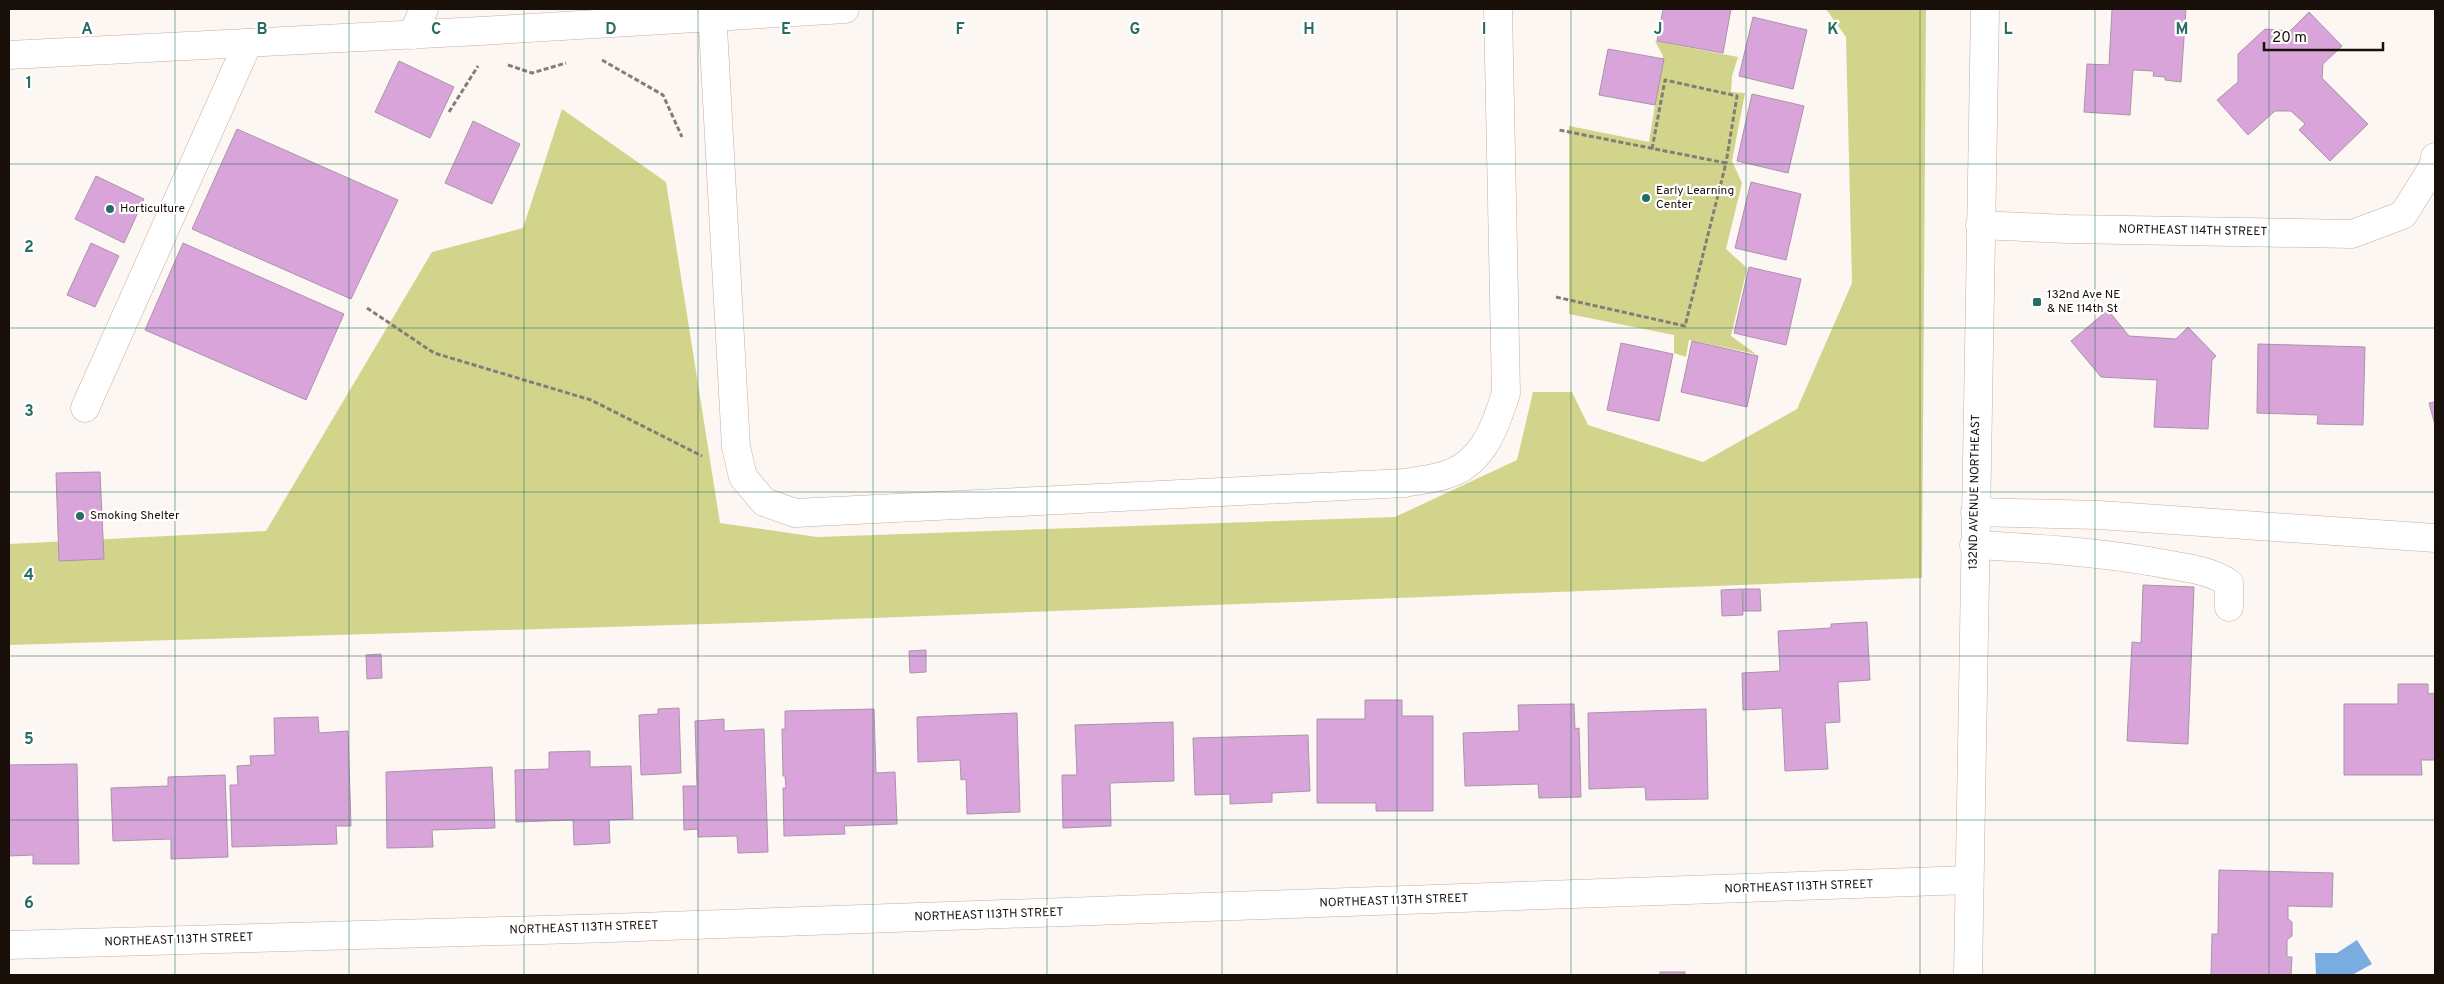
<svg xmlns="http://www.w3.org/2000/svg" width="2444" height="984" font-family="Overpass,sans-serif">
<style>
.green{fill:#d2d48c}
.water{fill:#79ade2}
.building{fill:#d9a4da;stroke:#a994a9}
.lines{fill:none;stroke-linecap:round;stroke-linejoin:round}
.minor-casing{stroke:#c7ad9c;stroke-width:29}
.path{stroke:#847d77;stroke-width:3;stroke-dasharray:5 2.5;stroke-linecap:butt}
.minor{stroke:#fff;stroke-width:28}
.grid{fill:none;stroke:#276d61;stroke-width:1;stroke-opacity:0.55}
.poi-dot{fill:#276d61;stroke:#fff;stroke-width:2}
.labels{text-anchor:middle;dominant-baseline:central;stroke-width:4.5;stroke-linejoin:round;paint-order:stroke}
.poi-label{font-size:12px;fill:#180f09;stroke:#fff;text-anchor:start}
.street-label{font-size:12px;fill:#180f09;stroke:#fff}
.grid-label{font-size:16px;text-anchor:middle;font-weight:bold;fill:#276d61;stroke:#fff;stroke-width:4.5;stroke-linejoin:round;paint-order:stroke}
</style>
<rect width="100%" height="100%" fill="#fdf7f3"/>
<g class="green">
<polygon points="1826,9 1926,9 1922,578 769,622 9,645 9,544 266,531 432,252 523,228 562,109 666,182 720,523 817,537 1395,517 1517,460 1533,392 1572,392 1588,425 1703,462 1797,409 1852,283 1846,37"/>
<polygon points="1655,41 1738,57 1732,76 1731,92 1745,93 1732,161 1742,183 1726,249 1747,268 1731,336 1756,354 1689,340 1686,357 1674,353 1674,335 1569,314 1569,126 1649,142 1663,56"/>
</g>
<polygon class="water" points="2357,940 2372,964 2352,975 2316,975 2315,953 2337,953"/>
<g class="building">
<polygon points="1663,9 1731,9 1723,53 1657,41"/>
<polygon points="2112,9 2186,9 2181,82 2165,80 2165,77 2153,76 2154,71 2133,70 2130,115 2084,112 2087,64 2109,65"/>
<polygon points="2309,12 2342,46 2323,64 2322,78 2368,124 2330,161 2299,130 2305,124 2291,111 2275,111 2248,135 2217,100 2238,82 2238,54 2265,29 2290,31"/>
<polygon points="1753,17 1807,30 1793,89 1739,76"/>
<polygon points="1608,49 1664,59 1655,105 1599,95"/>
<polygon points="399,61 454,87 430,138 375,112"/>
<polygon points="1752,94 1804,106 1788,173 1737,161"/>
<polygon points="473,121 520,144 492,204 445,183"/>
<polygon points="237,129 398,200 351,299 192,229"/>
<polygon points="96,176 144,199 124,243 75,219"/>
<polygon points="1751,182 1801,194 1786,260 1735,248"/>
<polygon points="91,243 119,256 95,307 67,295"/>
<polygon points="183,243 344,314 306,400 145,330"/>
<polygon points="1749,267 1801,279 1786,345 1734,333"/>
<polygon points="2108,310 2129,336 2176,339 2188,327 2216,356 2212,360 2208,429 2154,427 2157,380 2101,377 2071,341"/>
<polygon points="1692,341 1758,356 1747,407 1681,392"/>
<polygon points="1621,343 1673,354 1659,421 1607,410"/>
<polygon points="2258,344 2365,347 2363,425 2317,424 2318,415 2257,413"/>
<polygon points="2435,402 2435,425 2429,403"/>
<polygon points="100,472 104,559 59,561 56,473"/>
<polygon points="2143,585 2194,587 2188,744 2127,741 2132,642 2141,643"/>
<polygon points="1742,589 1743,615 1722,616 1721,590"/>
<polygon points="1743,589 1760,589 1761,611 1743,611"/>
<polygon points="1867,622 1870,680 1838,682 1840,722 1825,723 1828,769 1785,771 1782,708 1743,710 1742,673 1780,671 1778,631 1831,628 1831,624"/>
<polygon points="926,650 926,672 910,673 909,651"/>
<polygon points="381,654 382,678 367,679 366,655"/>
<polygon points="2398,684 2428,684 2428,694 2435,693 2435,760 2421,760 2422,775 2344,775 2344,704 2398,704"/>
<polygon points="1365,700 1402,700 1402,716 1433,716 1433,811 1376,811 1376,803 1317,803 1317,719 1365,719"/>
<polygon points="1574,704 1575,729 1579,728 1581,797 1539,798 1538,784 1465,786 1463,733 1519,731 1518,705"/>
<polygon points="679,708 681,773 641,775 639,715 658,714 658,709"/>
<polygon points="874,709 876,773 895,772 897,824 844,826 845,834 784,836 783,788 786,788 785,776 783,776 782,729 785,729 785,711"/>
<polygon points="1706,709 1708,799 1646,800 1645,787 1589,789 1588,713"/>
<polygon points="1017,713 1020,812 967,814 966,779 961,780 960,760 918,762 917,717"/>
<polygon points="318,717 319,733 348,731 351,826 336,826 337,844 232,847 230,785 238,785 237,766 251,765 250,756 275,755 274,718"/>
<polygon points="724,719 724,731 764,729 768,852 738,853 737,836 698,837 698,829 684,830 683,786 697,786 695,721"/>
<polygon points="1173,722 1174,781 1110,783 1111,826 1063,828 1062,775 1077,775 1075,725"/>
<polygon points="1308,735 1310,791 1272,793 1272,802 1230,804 1230,794 1195,795 1193,738"/>
<polygon points="590,751 590,767 631,766 633,819 609,820 610,843 574,845 573,820 516,822 515,770 549,769 549,752"/>
<polygon points="77,764 79,864 33,864 33,855 9,856 9,765"/>
<polygon points="492,767 495,828 432,830 433,847 387,848 386,772"/>
<polygon points="225,775 228,857 171,859 171,839 113,841 111,788 168,786 168,777"/>
<polygon points="2219,870 2333,873 2332,907 2288,906 2288,919 2292,922 2292,936 2287,940 2287,957 2292,957 2291,975 2211,975 2212,934 2218,934"/>
<rect x="1660" y="972" width="25" height="3"/>
</g>
<g class="lines">
<defs>
<g id="minor">
<path d="M712,9l24,438 7,30 21,25 31,11 610,-30c14,-3 32,-4 46,-10 33,-13 45,-48 55,-80l-8,-384"/>
<polyline points="412,35 424,9"/>
<polyline points="9,55 480,31 845,9"/>
<polyline points="1980,225 2068,229 2352,234 2403,215 2433,167 2435,157"/>
<polyline points="85,408 248,43"/>
<polyline points="1975,512 2099,515 2435,538"/>
<path d="M1974,545c63,3 124,7 186,18 24,5 48,6 69,20v24"/>
<polyline points="9,945 610,928 1969,880"/>
<polyline points="1968,975 1985,9"/>
</g>
</defs>
<use href="#minor" class="minor-casing"/>
<g class="path">
<polyline points="602,60 663,95 682,137"/>
<polyline points="508,65 532,73 566,63"/>
<polyline points="449,112 478,66"/>
<polyline points="1652,149 1665,80 1737,96 1726,163"/>
<polyline points="1556,297 1685,326 1726,163 1559,130"/>
<polyline points="367,308 434,353 591,400 702,456"/>
</g>
<use href="#minor" class="minor"/>
</g>
<path class="grid" d="M175,9v966M349,9v966M524,9v966M698,9v966M873,9v966M1047,9v966M1222,9v966M1397,9v966M1571,9v966M1746,9v966M1920,9v966M2095,9v966M2269,9v966M9,164h2426M9,328h2426M9,492h2426M9,656h2426M9,820h2426"/>
<g class="poi-dot">
<circle cx="1646" cy="198" r="5"/>
<circle cx="110" cy="209" r="5"/>
<rect x="2032" y="297" width="10" height="10" rx="2.5"/>
<circle cx="80" cy="516" r="5"/>
</g>
<g class="labels">
<g class="poi-label">
<text x="1656" y="191">Early Learning<tspan x="1656" dy="14">Center</tspan></text>
<text x="120" y="209">Horticulture</text>
<text x="2047" y="295">132nd Ave NE<tspan x="2047" dy="14">&amp; NE 114th St</tspan></text>
<text x="90" y="516">Smoking Shelter</text>
</g>
<g class="street-label">
<text transform="translate(2193 231) rotate(1)">NORTHEAST 114TH STREET</text>
<text transform="translate(1975 492) rotate(-89)">132ND AVENUE NORTHEAST</text>
<text transform="translate(1799 887) rotate(-2)">NORTHEAST 113TH STREET</text>
<text transform="translate(1394 901) rotate(-2)">NORTHEAST 113TH STREET</text>
<text transform="translate(989 915) rotate(-2)">NORTHEAST 113TH STREET</text>
<text transform="translate(584 928) rotate(-2)">NORTHEAST 113TH STREET</text>
<text transform="translate(179 940) rotate(-2)">NORTHEAST 113TH STREET</text>
</g>
</g>
<g class="grid-label">
<text x="87" y="34">A</text>
<text x="262" y="34">B</text>
<text x="436" y="34">C</text>
<text x="611" y="34">D</text>
<text x="786" y="34">E</text>
<text x="960" y="34">F</text>
<text x="1135" y="34">G</text>
<text x="1309" y="34">H</text>
<text x="1484" y="34">I</text>
<text x="1658" y="34">J</text>
<text x="1833" y="34">K</text>
<text x="2008" y="34">L</text>
<text x="2182" y="34">M</text>
<text x="29" y="88">1</text>
<text x="29" y="252">2</text>
<text x="29" y="416">3</text>
<text x="29" y="580">4</text>
<text x="29" y="744">5</text>
<text x="29" y="908">6</text>
</g>
<rect width="2444" height="984" fill="none" stroke="#180f09" stroke-width="20"/>
<path d="M2264 42v8h119v-8" fill="none" stroke="#180f09" stroke-width="2.5"/>
<text x="2272" y="42" font-size="15" fill="#180f09" stroke="#ffffff" stroke-width="4" paint-order="stroke">20 m</text>
</svg>
